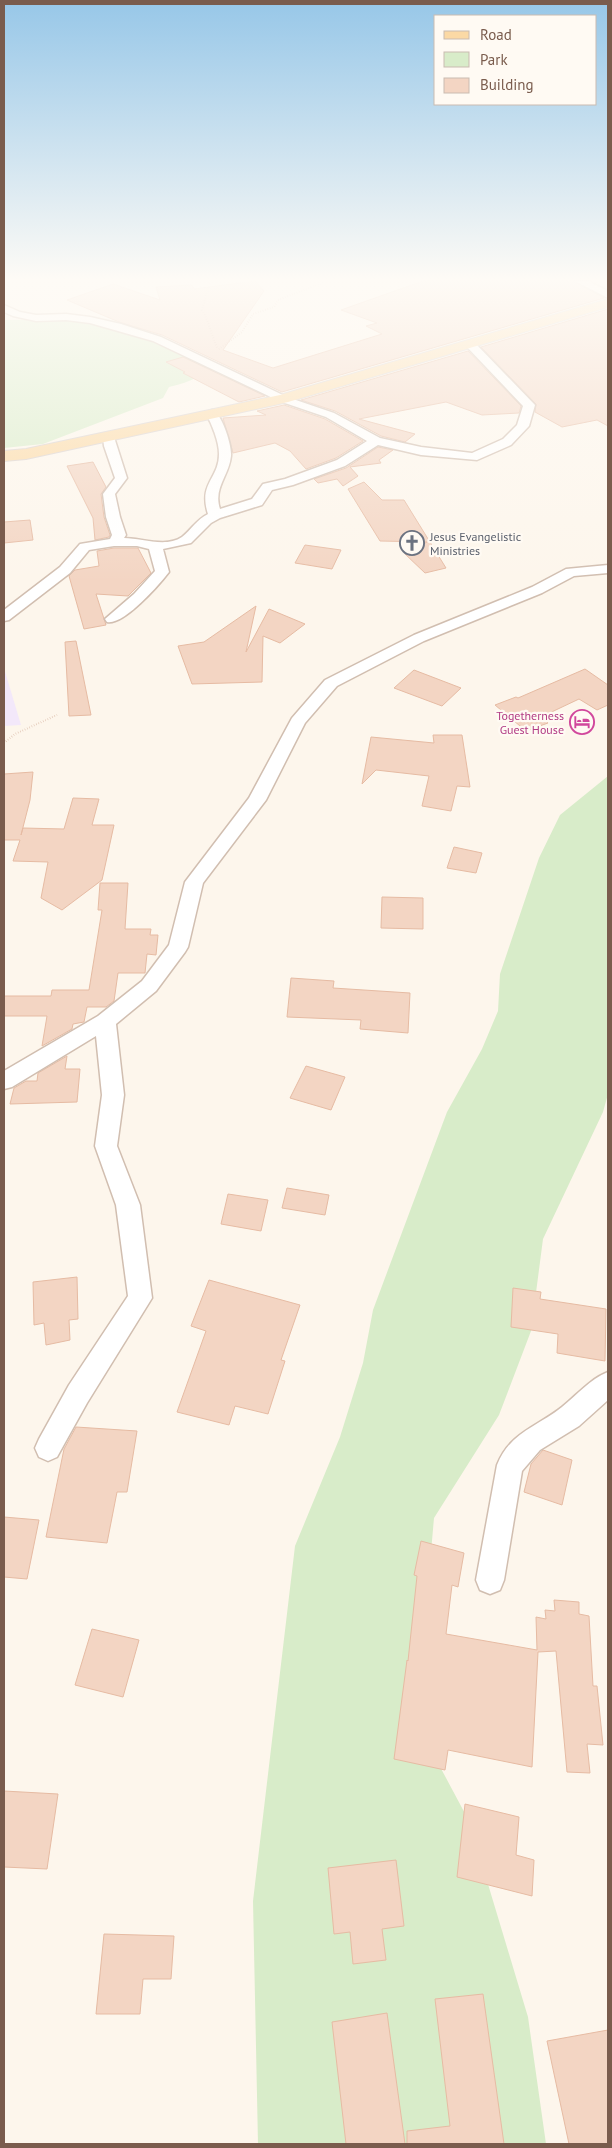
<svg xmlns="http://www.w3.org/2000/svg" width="612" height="2148" font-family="'PT Sans',sans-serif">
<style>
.education{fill:#f3e8fa}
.green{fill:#d8ecc9}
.building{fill:#f3d5c3;stroke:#e6bba3}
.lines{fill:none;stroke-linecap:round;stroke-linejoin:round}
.street-casing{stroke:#d1beb0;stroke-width:3}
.primary-casing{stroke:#dad1cd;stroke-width:2}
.path{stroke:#d9b8a5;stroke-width:2;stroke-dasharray:0.5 2;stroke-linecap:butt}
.street{fill:#fff;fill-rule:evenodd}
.primary{fill:#fbd9a5;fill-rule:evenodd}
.labels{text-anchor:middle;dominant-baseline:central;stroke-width:4.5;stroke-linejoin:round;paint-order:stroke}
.far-worship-label{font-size:12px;fill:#5b616d;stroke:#fffaf3;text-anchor:start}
.far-hotel-label{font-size:12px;fill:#b23c85;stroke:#fffaf3;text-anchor:end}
</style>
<rect width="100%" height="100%" fill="#fdf6ec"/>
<polygon class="education" points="4,668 21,725 4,726"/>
<g class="green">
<path d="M4,320c26,0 54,-1 81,2 44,7 83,23 124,41 -7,16 -24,20 -40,24l-6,11 -120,46 -39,4z"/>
<polygon points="608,776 608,1094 603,1112 543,1239 531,1331 499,1415 434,1518 426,1609 422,1733 469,1821 528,2017 546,2144 258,2144 253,1901 295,1546 340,1437 363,1363 373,1310 447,1112 482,1049 498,1011 500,974 539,858 560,815"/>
</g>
<g class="building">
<polygon points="255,281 264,291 223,350 273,368 382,334 366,326 377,323 341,310 423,281 573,281 604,298 282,392 162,335 119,322 67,300 113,284 160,300 156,287 192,285 194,289"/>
<polygon points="608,309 608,426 597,420 562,427 535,412 536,404 481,347"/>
<polygon points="468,351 521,406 519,413 482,415 446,402 359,419 415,434 405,442 381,436 335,411 301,400"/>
<polygon points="183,357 265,396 239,402 183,373 185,372 166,362"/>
<polygon points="284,405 325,419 363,441 336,458 306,469 290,451 275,443 233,453 223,418 266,415 257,411"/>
<polygon points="378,447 393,450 379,460 381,463 350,467 358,476 343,486 337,479 318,483 314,479 346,468"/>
<polygon points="93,462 106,487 101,494 104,517 110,535 109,537 95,540 93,518 67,466"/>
<polygon points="364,482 382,500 404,500 446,568 425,573 405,554 427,542 380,541 348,489"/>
<polygon points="30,520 33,540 4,543 4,522"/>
<polygon points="305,545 341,550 332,569 295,563"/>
<polygon points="114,548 138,548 151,573 128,596 96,594 106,625 84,629 69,576 75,570 99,566 97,551"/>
<polygon points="256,606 246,652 269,609 305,624 280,643 263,636 262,682 192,684 178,646 204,642"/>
<polygon points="76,641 91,715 69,716 65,642"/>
<polygon points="585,669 608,685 608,705 597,710 579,699 541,717 548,723 526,731 495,705 516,697 518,698"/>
<polygon points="414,670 461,688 442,706 394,688"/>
<polygon points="433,735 462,735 470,787 457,786 451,811 422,806 429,776 376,770 362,784 371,737 434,743"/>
<polygon points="33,772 30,800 21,835 23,828 64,829 73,798 99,799 92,825 114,825 102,880 62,910 41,898 48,862 13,861 20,840 4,840 4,774"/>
<polygon points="454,847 482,853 476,873 447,868"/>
<polygon points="100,883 128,883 125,929 151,929 150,935 158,935 156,955 147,954 145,973 118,973 114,1001 106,1007 87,1007 84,1022 73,1024 72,1029 42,1046 47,1016 4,1016 4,996 51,996 52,990 89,990 102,910 98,910"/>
<polygon points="382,897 423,898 423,929 381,928"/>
<polygon points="291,978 334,981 333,988 410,993 408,1033 360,1029 361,1020 287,1017"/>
<polygon points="67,1056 65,1069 80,1069 77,1102 10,1104 14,1088 26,1081 37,1081 38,1073"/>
<polygon points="306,1066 345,1077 331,1110 290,1098"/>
<polygon points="287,1188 329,1195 325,1215 282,1208"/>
<polygon points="228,1194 268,1200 261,1231 221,1224"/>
<polygon points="77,1277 78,1319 69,1320 70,1340 46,1345 44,1323 34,1325 33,1282"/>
<polygon points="209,1280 300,1305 281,1360 285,1361 268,1414 235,1406 229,1425 177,1412 206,1331 191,1326"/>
<polygon points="513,1288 541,1292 540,1299 606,1309 605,1361 557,1353 558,1334 511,1327"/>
<polygon points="76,1427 137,1431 127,1492 117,1492 107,1543 46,1537 64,1449"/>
<polygon points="543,1450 572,1460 562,1505 524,1492 531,1464"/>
<polygon points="4,1517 39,1520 27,1579 4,1577"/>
<polygon points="421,1541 464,1553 458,1587 452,1585 446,1634 537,1650 536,1617 546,1619 545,1610 555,1611 554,1600 579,1602 579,1614 589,1616 593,1686 597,1686 603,1745 587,1744 590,1773 567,1772 556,1651 538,1652 532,1767 448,1750 445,1770 394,1759 407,1660 408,1661 417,1576 414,1575"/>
<polygon points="92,1629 139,1640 123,1697 75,1685"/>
<polygon points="4,1791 58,1794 47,1869 4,1867"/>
<polygon points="465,1804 519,1817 516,1855 534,1860 532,1896 457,1877"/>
<polygon points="396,1860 404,1926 382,1929 386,1960 353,1964 350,1932 334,1934 328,1868"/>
<polygon points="104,1934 174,1936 171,1979 143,1979 140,2014 96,2014"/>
<polygon points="483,1994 504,2144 407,2144 407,2131 450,2126 435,1999"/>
<polygon points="387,2013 405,2144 346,2144 332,2022"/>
<polygon points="608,2030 608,2144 569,2144 547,2041"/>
</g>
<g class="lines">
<defs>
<g id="street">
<polygon points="575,281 588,281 608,291 608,298"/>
<path d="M4,305l16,7 16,3 30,-1 24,3 31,7 40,13 126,60 47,16 46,25 41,9 51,6 31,-14 14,-14 6,-19 -56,-59 -1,-2 1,-2h8l60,62 -6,21 -18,19 -34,15 -56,-5 -43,-10 -33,21 -52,19 -21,5 -10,15 -42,13 -9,5 -20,20 -28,6 6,23c-10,13 -46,54 -62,50l-2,-3 29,-25 21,-23 -6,-22 -12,-3h-23l-25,4 -19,23 -61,47 -5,1v-11l56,-43 20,-23 30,-5 2,-4 -6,-18 -3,-23 12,-16 -11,-32 -1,-9 2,-3h8l14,44 -12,16 5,23 6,18 -2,3c17,0 42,10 58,-1 9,-7 15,-18 26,-23 -10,-31 11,-35 11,-60 0,-12 -7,-30 -13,-40l2,-2 4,-2c10,3 20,36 19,46 -2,20 -18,32 -11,53l32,-10 11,-15 22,-5 52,-19 30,-19 -41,-24 -47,-16 -126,-60 -63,-18 -24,-3 -30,1 -23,-5 -9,-4z"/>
<polygon points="608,565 608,573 574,576 542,593 424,641 337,686 305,723 266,800 203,883 188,947 185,952 156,991 116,1024 124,1095 117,1146 140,1205 152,1298 87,1403 57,1457 48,1461 39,1457 35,1448 39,1439 69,1385 128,1296 116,1205 95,1146 102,1095 96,1036 12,1087 4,1089 4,1071 98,1016 142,981 169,945 185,882 249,798 292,718 325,680 414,635 532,587 566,569"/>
<path d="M608,1372v28l-29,26 -39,24 -18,21 -18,109 -4,10 -10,4 -10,-4 -4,-10 21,-115c13,-33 40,-38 65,-58 15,-12 28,-28 46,-35z"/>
</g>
<polygon id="primary" points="608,299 608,307 288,402 26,459 4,461 4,451 26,449 280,395"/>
</defs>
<use href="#street" class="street-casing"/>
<use href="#primary" class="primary-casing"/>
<g class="path">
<path d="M210,281l-8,29c8,13 9,26 16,39"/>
<polyline points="219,349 242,332 253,314 274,307 278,300 327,281"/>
<polyline points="4,743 15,734 57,715"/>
</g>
<use href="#street" class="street"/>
<use href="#primary" class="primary"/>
</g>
<linearGradient id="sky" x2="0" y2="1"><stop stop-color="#97c7e8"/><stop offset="0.48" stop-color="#fefbf6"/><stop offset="1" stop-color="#fefbf6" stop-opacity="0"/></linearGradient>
<rect width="612" height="582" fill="url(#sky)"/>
<defs>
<symbol id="church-ring" viewBox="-11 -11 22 22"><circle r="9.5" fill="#fffaf3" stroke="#6b7280" stroke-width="1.5"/><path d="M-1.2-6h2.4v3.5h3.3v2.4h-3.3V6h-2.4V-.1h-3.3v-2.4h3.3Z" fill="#6b7280"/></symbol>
<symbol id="hotel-ring" viewBox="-11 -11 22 22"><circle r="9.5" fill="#fffaf3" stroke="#d1479c" stroke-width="1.5"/><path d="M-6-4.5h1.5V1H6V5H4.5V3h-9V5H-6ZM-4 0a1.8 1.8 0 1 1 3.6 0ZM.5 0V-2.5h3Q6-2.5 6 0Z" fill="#d1479c"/></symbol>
</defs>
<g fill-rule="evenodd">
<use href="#church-ring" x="398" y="529" width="28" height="28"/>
<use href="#hotel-ring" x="568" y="708" width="28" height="28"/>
</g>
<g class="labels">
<g class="far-worship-label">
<text x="430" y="536">Jesus Evangelistic<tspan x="430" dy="14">Ministries</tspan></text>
</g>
<g class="far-hotel-label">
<text x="564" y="715">Togetherness<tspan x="564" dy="14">Guest House</tspan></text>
</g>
</g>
<rect width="612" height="2148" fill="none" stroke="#7a5c4d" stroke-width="10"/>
<rect x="434" y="15" width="162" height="90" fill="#fffaf3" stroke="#cabbb1"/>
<rect x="444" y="31" width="25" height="8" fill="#fbd9a5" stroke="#cabbb1"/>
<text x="480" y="40" font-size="15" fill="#7a5c4d">Road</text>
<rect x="444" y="52" width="25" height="15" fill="#d8ecc9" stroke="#cabbb1"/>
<text x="480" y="65" font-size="15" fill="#7a5c4d">Park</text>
<rect x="444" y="78" width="25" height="15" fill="#f3d5c3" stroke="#cabbb1"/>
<text x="480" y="90" font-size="15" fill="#7a5c4d">Building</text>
</svg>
